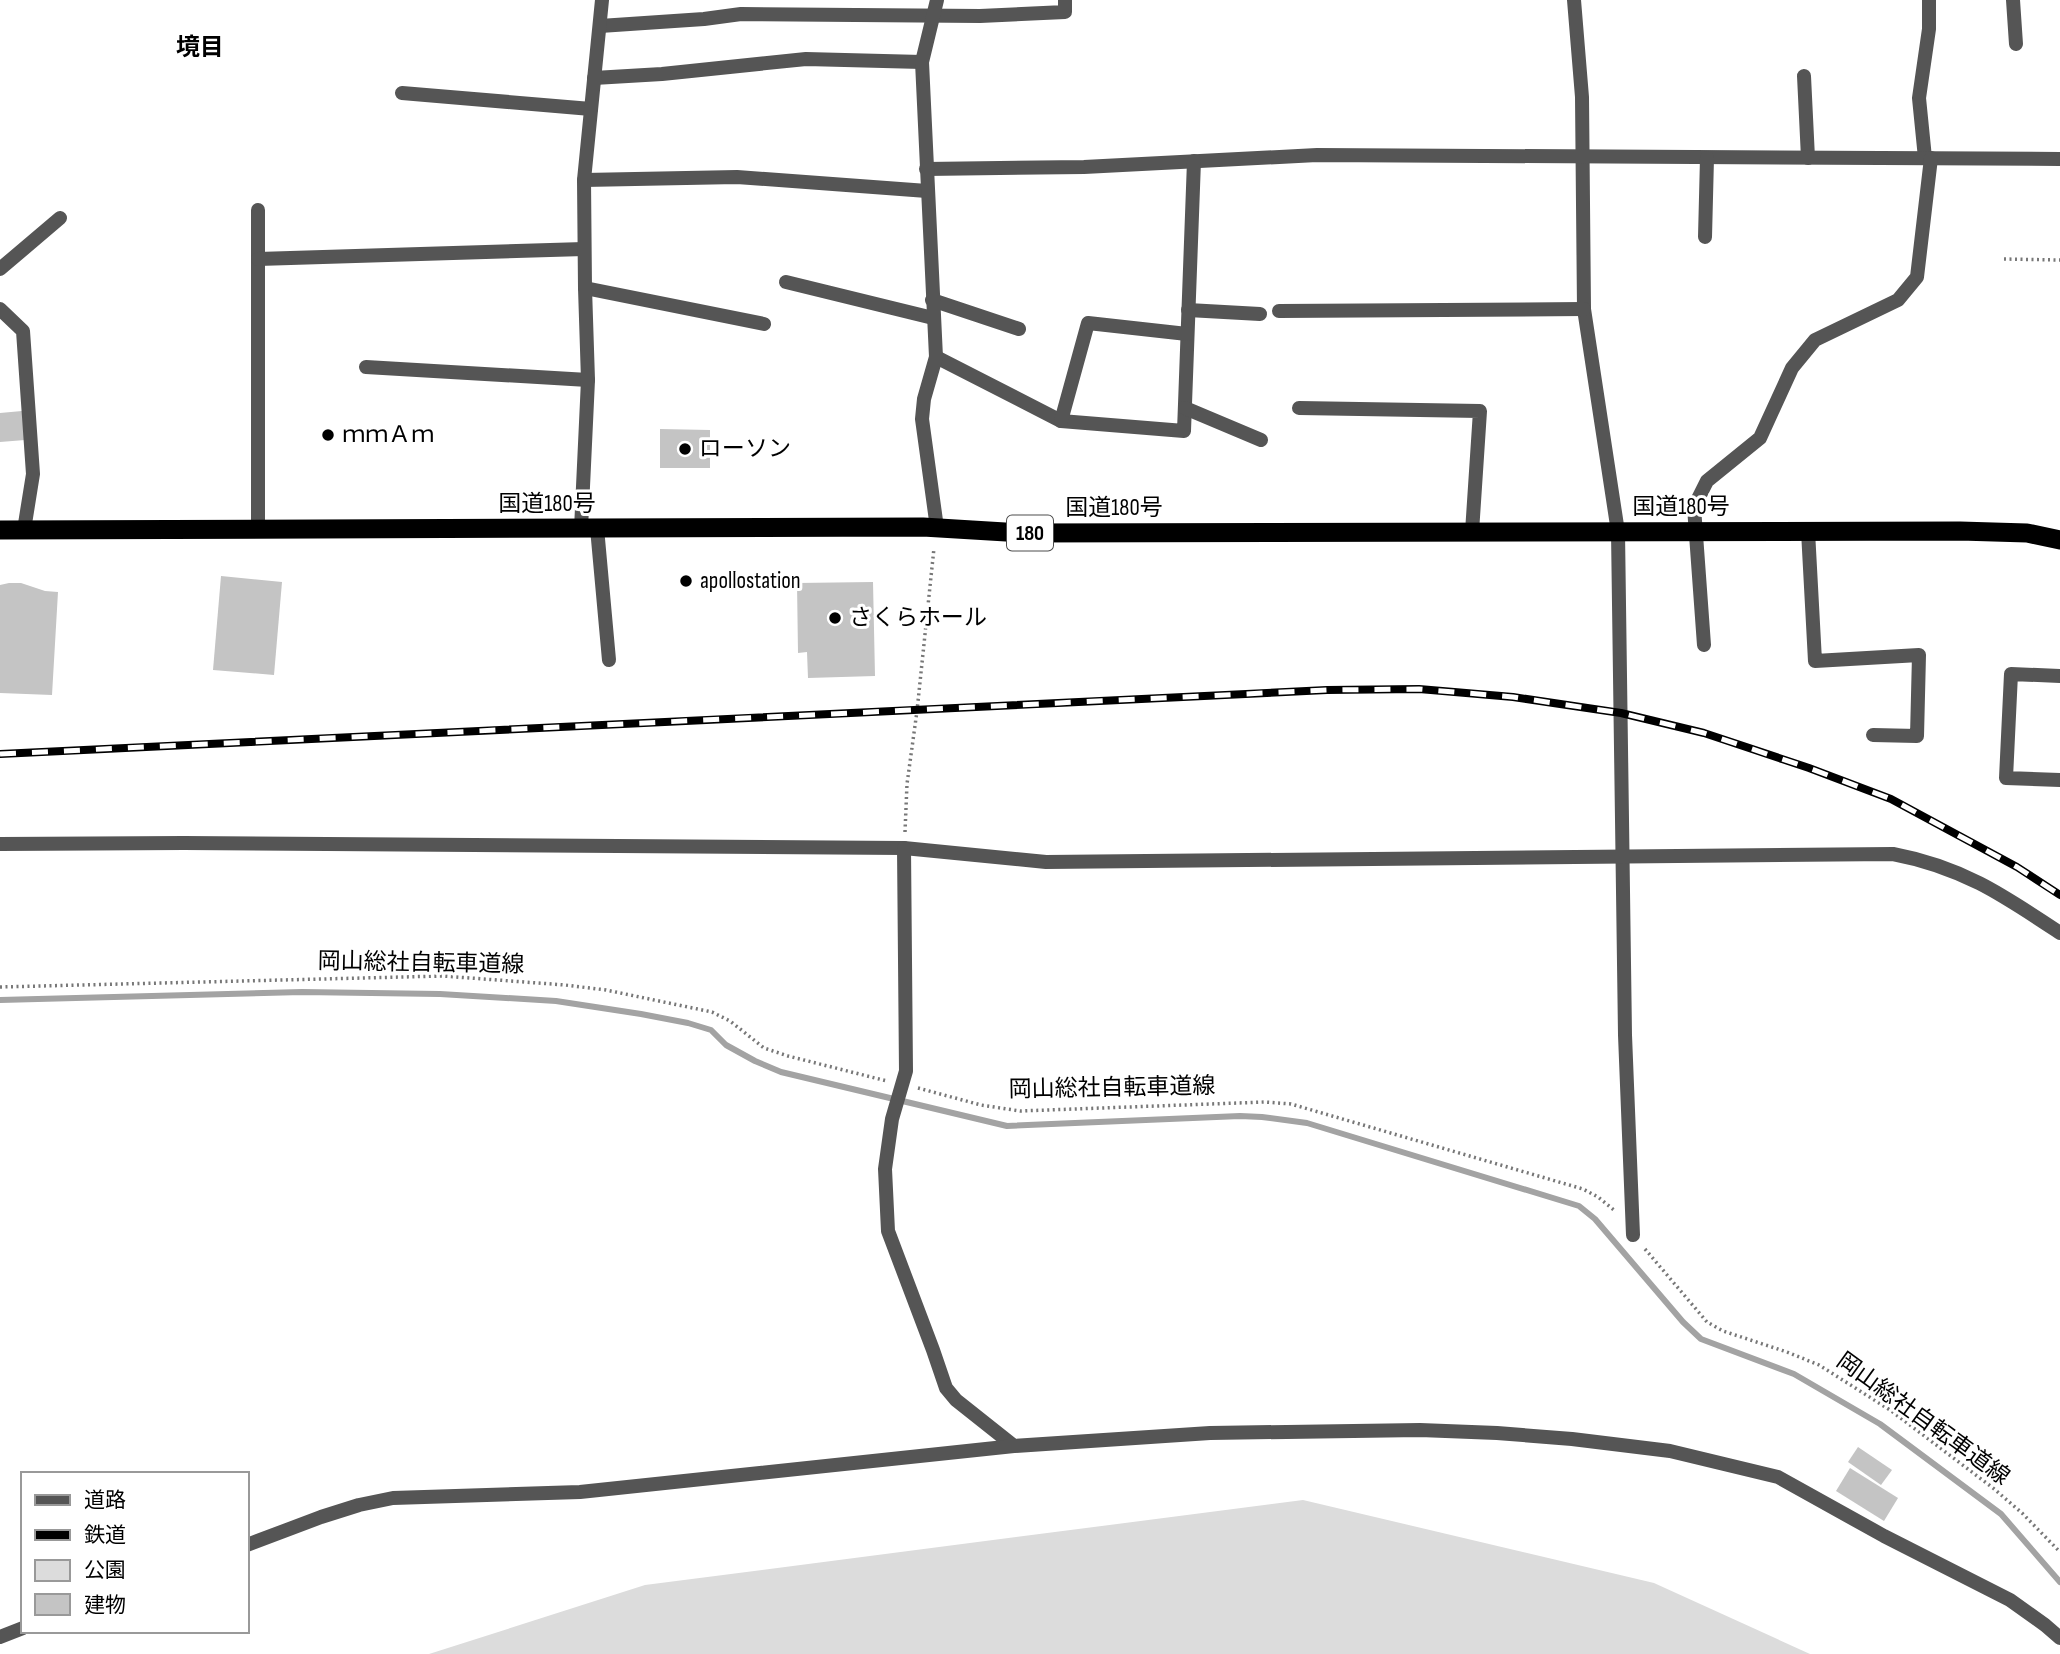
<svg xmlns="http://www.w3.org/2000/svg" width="2060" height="1654" font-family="'Sofia Sans Condensed','Noto Sans JP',sans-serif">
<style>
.green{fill:#dcdcdc}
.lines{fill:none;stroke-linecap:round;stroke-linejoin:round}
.stream{stroke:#a3a3a3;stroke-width:6}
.building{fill:#c4c4c4}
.path{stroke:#777;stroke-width:3.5;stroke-dasharray:2 3.5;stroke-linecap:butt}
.minor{stroke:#555;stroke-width:14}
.trunk{stroke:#000;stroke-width:19}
.rail-casing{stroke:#000;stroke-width:8}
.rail{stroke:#fff;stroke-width:5;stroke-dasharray:16;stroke-linecap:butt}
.poi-dot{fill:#000;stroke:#fff;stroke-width:2.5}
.labels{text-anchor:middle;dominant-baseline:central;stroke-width:6;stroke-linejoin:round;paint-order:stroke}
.shield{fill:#fff;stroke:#4c4c4c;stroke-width:2}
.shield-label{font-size:21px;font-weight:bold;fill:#000}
.poi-label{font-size:23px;fill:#000;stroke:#fff;text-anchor:start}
.street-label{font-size:23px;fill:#000;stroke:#fff}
.neighbourhood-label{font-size:24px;font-weight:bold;fill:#000;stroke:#fff}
</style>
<rect width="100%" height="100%" fill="#fff"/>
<polygon class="green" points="1303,1500 1654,1583 1810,1654 429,1654 645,1585"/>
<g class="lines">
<polyline class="stream" points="0,1000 302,992 440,994 556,1001 641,1014 688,1023 711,1030 726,1045 755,1061 781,1072 1007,1126 1240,1116 1262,1117 1307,1123 1579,1206 1595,1219 1683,1322 1701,1339 1794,1374 1880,1424 2001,1514 2060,1582"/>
</g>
<g class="building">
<polygon points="22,411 25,440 0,442 0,413"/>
<polygon points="660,429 710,430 710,468 660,468"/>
<polygon points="221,576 282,582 274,675 213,670"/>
<polygon points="873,582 875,676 808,678 807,652 798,653 797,583"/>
<polygon points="9,583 21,583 45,591 58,592 52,695 0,693 0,585"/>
<polygon points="1858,1447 1892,1470 1881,1485 1848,1462"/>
<polygon points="1850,1468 1898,1498 1884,1521 1836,1491"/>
</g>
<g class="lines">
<g class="path">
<polyline points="2004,259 2060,260"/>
<polyline points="905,832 907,784 917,711 934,548"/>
<polyline points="0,987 443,976 565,985 606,990 712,1012 730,1021 764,1048 788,1056 887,1081"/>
<polyline points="918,1088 981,1105 1020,1111 1265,1102 1291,1104 1583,1189 1598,1197 1614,1210"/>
<polyline points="1645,1249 1707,1322 1723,1331 1787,1352 1819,1365 1890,1410 1993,1488 2022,1513 2060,1552"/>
</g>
<g class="minor">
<polyline points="1574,0 1582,97 1584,309 1618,532 1625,1035 1633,1235"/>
<polyline points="2013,0 2016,44"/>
<polyline points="600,26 704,19 741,14 980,16 1065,12 1065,0"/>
<polyline points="1804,76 1808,158"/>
<polyline points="594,78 662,74 806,59 922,62"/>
<polyline points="402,93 591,109"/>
<polyline points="1925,158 1919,98 1929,29 1929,0"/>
<polyline points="926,169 1084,167 1317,155 2060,159"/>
<polyline points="584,180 737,177 927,191"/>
<polyline points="258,210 258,529"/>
<polyline points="1705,237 1707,158"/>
<polyline points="258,259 584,249"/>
<polyline points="0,269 60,218"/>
<polyline points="786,282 933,318"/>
<polyline points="585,288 764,324"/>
<polyline points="932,300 1019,329"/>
<polyline points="0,309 23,331 33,474 24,530"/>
<polyline points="1188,310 1260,314"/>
<polyline points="1279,311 1584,309"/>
<polyline points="936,357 1061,421 1184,431 1194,161"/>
<polyline points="366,367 588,380"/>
<polyline points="1185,408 1261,440"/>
<polyline points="1299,408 1480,411 1472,532"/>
<polyline points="1061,421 1088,323 1187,334"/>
<polyline points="597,528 609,660"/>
<polyline points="937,528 922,419 924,399 936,357 922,62 937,0"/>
<polyline points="581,529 588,380 585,288 584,180 602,0"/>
<polyline points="1808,531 1815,661 1919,655 1917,736 1873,735"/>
<polyline points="1704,645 1694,507 1707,481 1760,438 1792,368 1815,340 1898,300 1917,277 1931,158"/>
<polyline points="2060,676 2011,674 2006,778 2060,780"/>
<path d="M0,844l184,-1 720,5 142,14 847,-8c69,13 110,41 167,79"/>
<polyline points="904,848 906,1071 892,1119 885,1169 888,1231 933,1350 946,1388 956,1400 1014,1446"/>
<polyline points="247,1545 321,1517 359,1505 393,1498 580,1492 1014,1446 1210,1433 1420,1430 1497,1433 1572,1439 1670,1451 1778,1477 1884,1536 2010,1600 2045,1625 2060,1638"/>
<polyline points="0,1637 23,1628"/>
</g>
<polyline class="trunk" points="0,530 923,527 1021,533 1960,531 2027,533 2060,540"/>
<defs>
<polyline id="rail" points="0,754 1327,690 1419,689 1513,697 1621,713 1704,733 1809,768 1891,799 2017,867 2060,895"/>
</defs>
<use href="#rail" class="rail-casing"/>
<use href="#rail" class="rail"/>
</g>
<g class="poi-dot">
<circle cx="328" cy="435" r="7"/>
<circle cx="685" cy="449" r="7"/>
<circle cx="686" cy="581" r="7"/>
<circle cx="835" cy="618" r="7"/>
</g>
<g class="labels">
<rect class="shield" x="1007" y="515.5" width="46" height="35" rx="5"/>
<g class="shield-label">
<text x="1030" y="533">180</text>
</g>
<g class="poi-label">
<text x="342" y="435">ｍｍＡｍ</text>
<text x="699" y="449">ローソン</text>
<text x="700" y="581">apollostation</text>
<text x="849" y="618">さくらホール</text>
</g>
<g class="street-label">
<text x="547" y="504">国道180号</text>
<text x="1681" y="507">国道180号</text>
<text x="1114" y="508">国道180号</text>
<text transform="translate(421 963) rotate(1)">岡山総社自転車道線</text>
<text transform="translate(1112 1088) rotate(-1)">岡山総社自転車道線</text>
<text transform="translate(1923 1419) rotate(36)">岡山総社自転車道線</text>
</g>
<g class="neighbourhood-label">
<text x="200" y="47">境目</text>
</g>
</g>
<rect x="21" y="1472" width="228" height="161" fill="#ffffff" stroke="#999999" stroke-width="2"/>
<rect x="35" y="1495" width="35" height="10" fill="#555555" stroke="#999999" stroke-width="2"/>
<text x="84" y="1507" font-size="21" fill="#000000">道路</text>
<rect x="35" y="1530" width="35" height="10" fill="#000000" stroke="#999999" stroke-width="2"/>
<text x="84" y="1542" font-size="21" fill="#000000">鉄道</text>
<rect x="35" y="1560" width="35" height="21" fill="#dcdcdc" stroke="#999999" stroke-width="2"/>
<text x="84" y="1577" font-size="21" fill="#000000">公園</text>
<rect x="35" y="1594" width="35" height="21" fill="#c4c4c4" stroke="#999999" stroke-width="2"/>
<text x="84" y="1612" font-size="21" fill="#000000">建物</text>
</svg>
